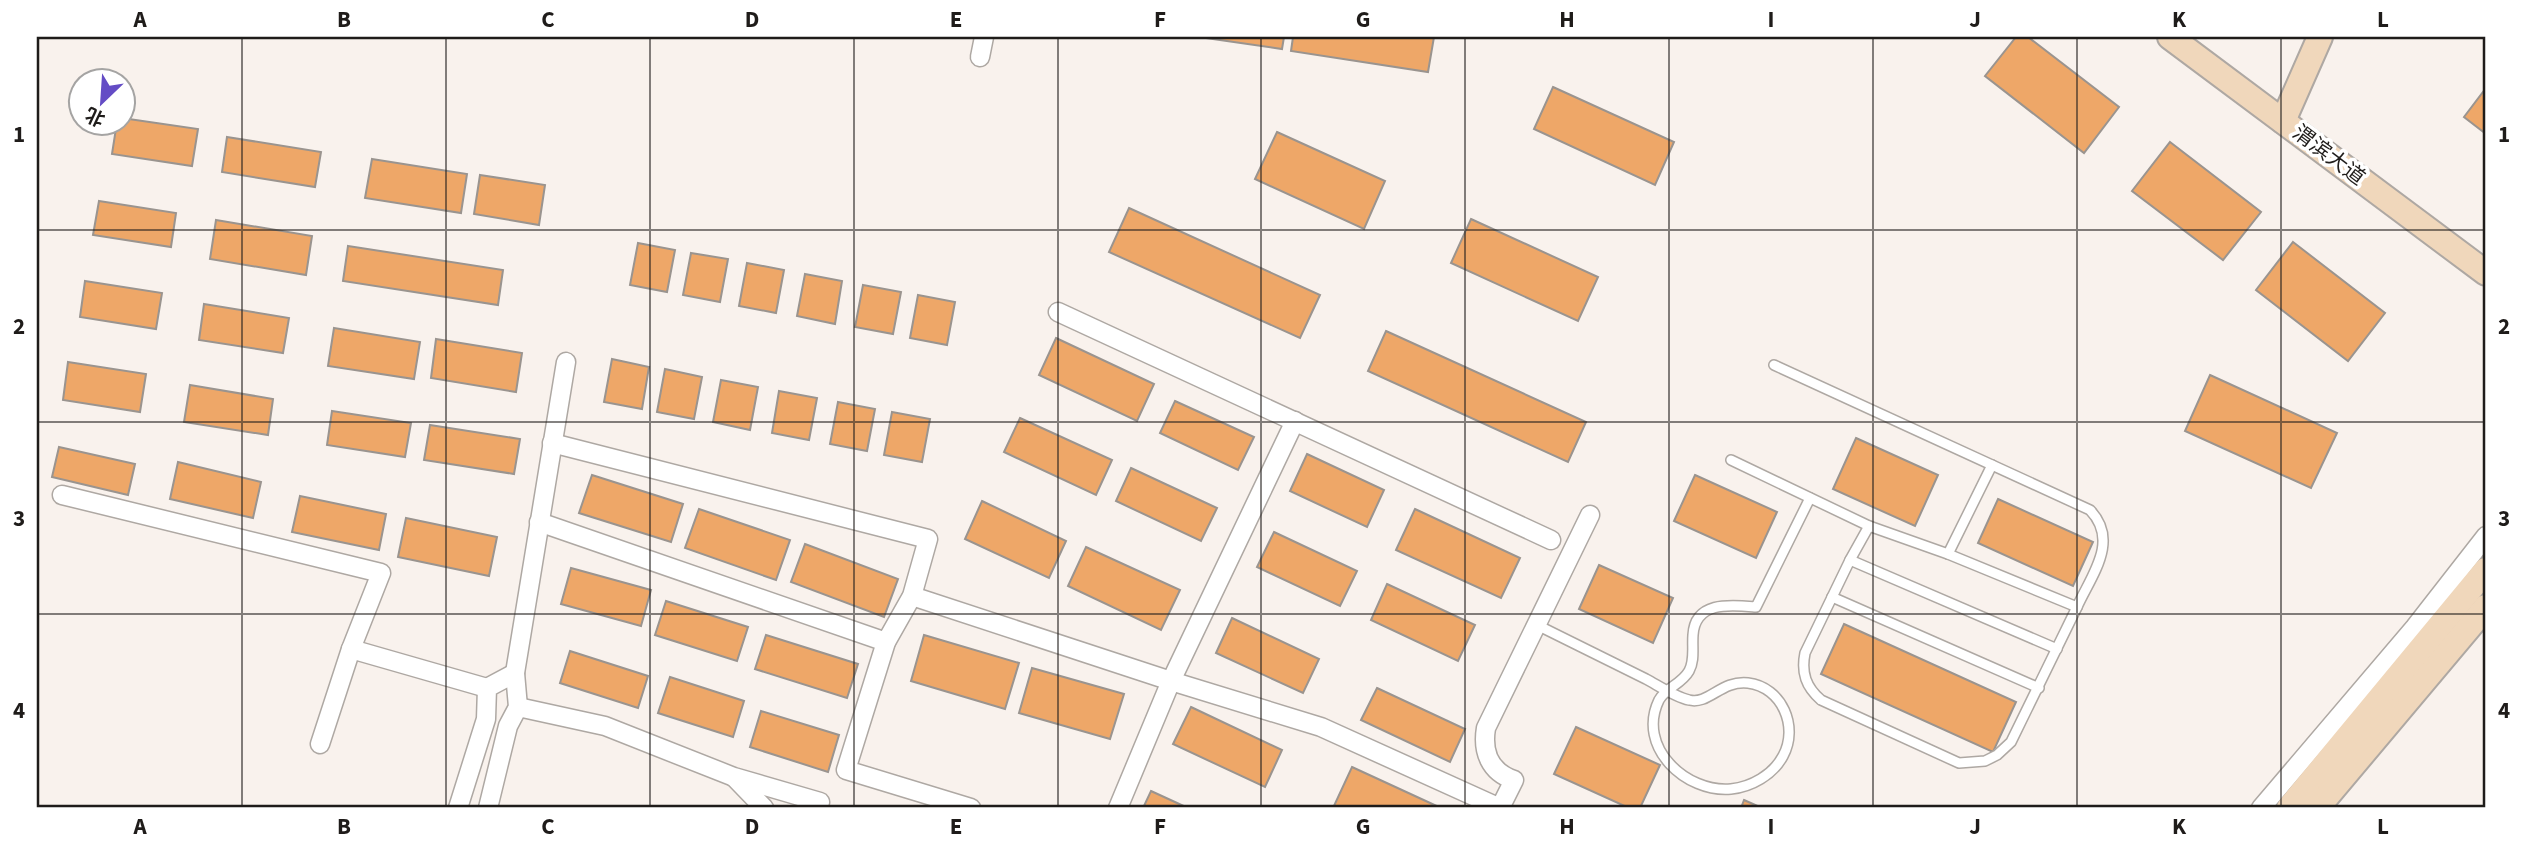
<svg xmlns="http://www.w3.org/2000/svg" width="2523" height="845" font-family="'Source Sans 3','Noto Sans SC',sans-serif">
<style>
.building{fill:#eea768;stroke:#9a948f;stroke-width:2}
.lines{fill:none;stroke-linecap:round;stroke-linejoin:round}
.lane-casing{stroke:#aea8a3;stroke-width:12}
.street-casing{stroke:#aea8a3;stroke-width:21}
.secondary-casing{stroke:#aea8a3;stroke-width:28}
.lane{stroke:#fff;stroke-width:9}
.street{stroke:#fff;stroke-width:18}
.secondary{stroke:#f0d7bb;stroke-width:24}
.grid{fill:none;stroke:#1f1c1a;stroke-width:2;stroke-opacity:0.55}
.labels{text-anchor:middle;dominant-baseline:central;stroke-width:7;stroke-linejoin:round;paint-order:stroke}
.street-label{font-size:21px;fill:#1f1c1a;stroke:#fff}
.neatline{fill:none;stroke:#1f1c1a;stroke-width:2.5}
.grid-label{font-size:23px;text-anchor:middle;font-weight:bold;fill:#1f1c1a}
</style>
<rect width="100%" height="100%" fill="#f9f2ed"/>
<g class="building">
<polygon points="1199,37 1284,37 1282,49"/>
<polygon points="1293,37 1434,37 1428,72 1291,51"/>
<polygon points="2016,37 2028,37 2119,107 2084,153 1985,76"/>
<polygon points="1553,87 1674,142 1655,185 1534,129"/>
<polygon points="2486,88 2486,134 2464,117"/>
<polygon points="122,118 198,129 192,166 112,154 117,122 122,122"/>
<polygon points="1277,132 1385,181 1364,229 1255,179"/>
<polygon points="227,137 321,152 315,187 222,172"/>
<polygon points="2170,142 2261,212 2223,260 2132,191"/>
<polygon points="372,159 467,174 461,213 365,198"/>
<polygon points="480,175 545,185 539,225 474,214"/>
<polygon points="99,201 176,213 171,247 93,235"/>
<polygon points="1129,208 1320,295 1300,338 1109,252"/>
<polygon points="1471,219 1598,277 1578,321 1451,263"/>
<polygon points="216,220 312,236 306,275 210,259"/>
<polygon points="2293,242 2385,313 2348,361 2256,290"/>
<polygon points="638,243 675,250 667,292 630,285"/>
<polygon points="348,246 503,270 498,305 343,281"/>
<polygon points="691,253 728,259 720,302 683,295"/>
<polygon points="747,263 784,270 776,313 739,306"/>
<polygon points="805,274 842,281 835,324 797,316"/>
<polygon points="85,281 162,293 156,329 80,317"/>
<polygon points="863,285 901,292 893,334 855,327"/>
<polygon points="918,295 955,302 947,345 910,338"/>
<polygon points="204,304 289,318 283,353 199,340"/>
<polygon points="334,328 420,342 414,379 328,366"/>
<polygon points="1386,331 1586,422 1568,462 1368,371"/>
<polygon points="1056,338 1154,384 1137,421 1039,375"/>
<polygon points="436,339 522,353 516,392 431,378"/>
<polygon points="612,359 649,367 642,409 604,402"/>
<polygon points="68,362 146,374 140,412 63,400"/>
<polygon points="665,369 702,377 694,419 657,412"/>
<polygon points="2210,375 2337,433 2311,488 2185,431"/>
<polygon points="721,380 758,387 750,430 713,422"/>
<polygon points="190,385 273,399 268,435 184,422"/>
<polygon points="779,391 817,398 809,440 772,433"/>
<polygon points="1175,401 1254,437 1238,470 1160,433"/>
<polygon points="838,402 875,409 867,451 830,444"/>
<polygon points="332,411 411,423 405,457 327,445"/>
<polygon points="892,412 930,419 922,462 884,455"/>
<polygon points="1020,418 1112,460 1096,495 1004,452"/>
<polygon points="430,425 520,439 514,474 424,460"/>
<polygon points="1856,438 1938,475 1915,526 1833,489"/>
<polygon points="59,447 135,464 128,495 52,477"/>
<polygon points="1307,454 1384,490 1367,527 1290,491"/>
<polygon points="178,462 261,482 253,518 170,499"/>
<polygon points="1131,468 1217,508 1201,541 1116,501"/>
<polygon points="592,475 683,504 671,542 579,513"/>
<polygon points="1695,475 1777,512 1756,558 1674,521"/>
<polygon points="300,496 386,514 379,550 292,532"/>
<polygon points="1998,499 2093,542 2073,586 1978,543"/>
<polygon points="982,501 1066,541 1049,578 965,539"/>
<polygon points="699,509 790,540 776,580 685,548"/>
<polygon points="1415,509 1520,558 1501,598 1396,550"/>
<polygon points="406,518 497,537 489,576 398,557"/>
<polygon points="1274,532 1357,571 1340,606 1257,567"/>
<polygon points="805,544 898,579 884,617 791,582"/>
<polygon points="1086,547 1180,590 1161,630 1068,586"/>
<polygon points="1599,565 1673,598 1653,643 1579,609"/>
<polygon points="571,568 651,590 641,626 561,604"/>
<polygon points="1387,584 1475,625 1458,661 1371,620"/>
<polygon points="666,601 748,627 737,661 655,635"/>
<polygon points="1232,618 1319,659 1303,693 1216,653"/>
<polygon points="1844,624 2016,702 1993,752 1821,674"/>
<polygon points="766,635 858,664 847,698 755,669"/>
<polygon points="924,635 1019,663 1005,709 911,681"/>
<polygon points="570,651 648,676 638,708 560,683"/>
<polygon points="1032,668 1124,694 1110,739 1019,713"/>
<polygon points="670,677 744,701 733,737 658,713"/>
<polygon points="1377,688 1465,729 1450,762 1361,720"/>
<polygon points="1191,707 1282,750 1265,787 1173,744"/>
<polygon points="761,711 839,735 828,772 750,747"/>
<polygon points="1576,727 1660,765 1640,808 1629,808 1554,774"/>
<polygon points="1352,767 1441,808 1333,808"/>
<polygon points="1151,791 1188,808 1143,808"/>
<polygon points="1744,800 1762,808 1741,808"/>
</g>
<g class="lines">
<defs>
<g id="lane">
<path d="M1774,365l316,145c30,31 1,66 -13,97"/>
<polyline points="1731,460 1869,526"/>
<path d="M1869,526l79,28 129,53 -66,135 -14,13 -12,6 -26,2 -138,-63c-15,-13 -20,-27 -16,-47l45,-93z"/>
<polyline points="1948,554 1992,465"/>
<polyline points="1850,560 2057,649"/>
<polyline points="1832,597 2039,688"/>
<path d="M1537,625c36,18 73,36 109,54 13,7 29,18 43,21 20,5 32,-20 59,-17 34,4 51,44 35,73 -10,19 -32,31 -52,33 -45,4 -95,-42 -72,-89 7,-13 22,-15 30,-29 6,-11 3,-23 4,-36 2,-35 39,-30 63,-28l54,-109"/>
</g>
<g id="street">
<polyline points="980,57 984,37"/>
<polyline points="1058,312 1551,540"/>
<polyline points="552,443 928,539 912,596 886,642 846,770 971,808"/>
<polyline points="62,495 381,573 351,649 320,744"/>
<polyline points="539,522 886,642"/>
<polyline points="912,596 1171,681 1321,727 1500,808"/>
<polyline points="351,649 487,688"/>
<polyline points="518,707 605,726 734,777 820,802"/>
<polyline points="735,778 764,808"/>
<polyline points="458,808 486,719 487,688 515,673"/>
<polyline points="488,808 508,726 518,707 515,673 566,362"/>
<polyline points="1118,808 1171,681 1295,421"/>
<path d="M1500,808l14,-28c-24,-8 -32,-28 -28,-52l104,-213"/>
<polyline points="2261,808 2415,627 2486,536"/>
</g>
<g id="secondary">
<polyline points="2170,37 2486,273"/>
<polyline points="2283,121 2320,37"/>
<polyline points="2289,808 2486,570"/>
<polyline points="2317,808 2486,607"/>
</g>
</defs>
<use href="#lane" class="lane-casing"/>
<use href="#street" class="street-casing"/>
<use href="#secondary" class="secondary-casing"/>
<use href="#lane" class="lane"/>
<use href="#street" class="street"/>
<use href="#secondary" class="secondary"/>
</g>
<path class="grid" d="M242,37v771M446,37v771M650,37v771M854,37v771M1058,37v771M1261,37v771M1465,37v771M1669,37v771M1873,37v771M2077,37v771M2281,37v771M37,230h2449M37,422h2449M37,614h2449"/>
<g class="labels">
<g class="street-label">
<text transform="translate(2329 155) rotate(37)">渭滨大道</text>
</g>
</g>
<rect width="2523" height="845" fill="none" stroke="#ffffff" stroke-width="77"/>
<g transform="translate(102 102) rotate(205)"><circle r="33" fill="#ffffff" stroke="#a5a4a3" stroke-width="2"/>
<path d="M0-5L12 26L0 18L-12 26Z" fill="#644cc5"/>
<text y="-10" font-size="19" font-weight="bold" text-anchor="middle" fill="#1f1c1a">北</text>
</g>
<rect x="38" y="38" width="2446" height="768" class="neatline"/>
<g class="grid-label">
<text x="140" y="27">A</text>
<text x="344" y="27">B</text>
<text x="548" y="27">C</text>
<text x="752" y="27">D</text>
<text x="956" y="27">E</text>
<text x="1160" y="27">F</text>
<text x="1363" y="27">G</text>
<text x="1567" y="27">H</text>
<text x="1771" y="27">I</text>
<text x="1975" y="27">J</text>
<text x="2179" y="27">K</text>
<text x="2383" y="27">L</text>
<text x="19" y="142">1</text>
<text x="2504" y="142">1</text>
<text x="19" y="334">2</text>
<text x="2504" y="334">2</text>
<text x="19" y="526">3</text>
<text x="2504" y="526">3</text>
<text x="19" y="718">4</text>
<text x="2504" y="718">4</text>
<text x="140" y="834">A</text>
<text x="344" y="834">B</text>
<text x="548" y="834">C</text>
<text x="752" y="834">D</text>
<text x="956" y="834">E</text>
<text x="1160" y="834">F</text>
<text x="1363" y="834">G</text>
<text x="1567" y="834">H</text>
<text x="1771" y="834">I</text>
<text x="1975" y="834">J</text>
<text x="2179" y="834">K</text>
<text x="2383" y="834">L</text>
</g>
</svg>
